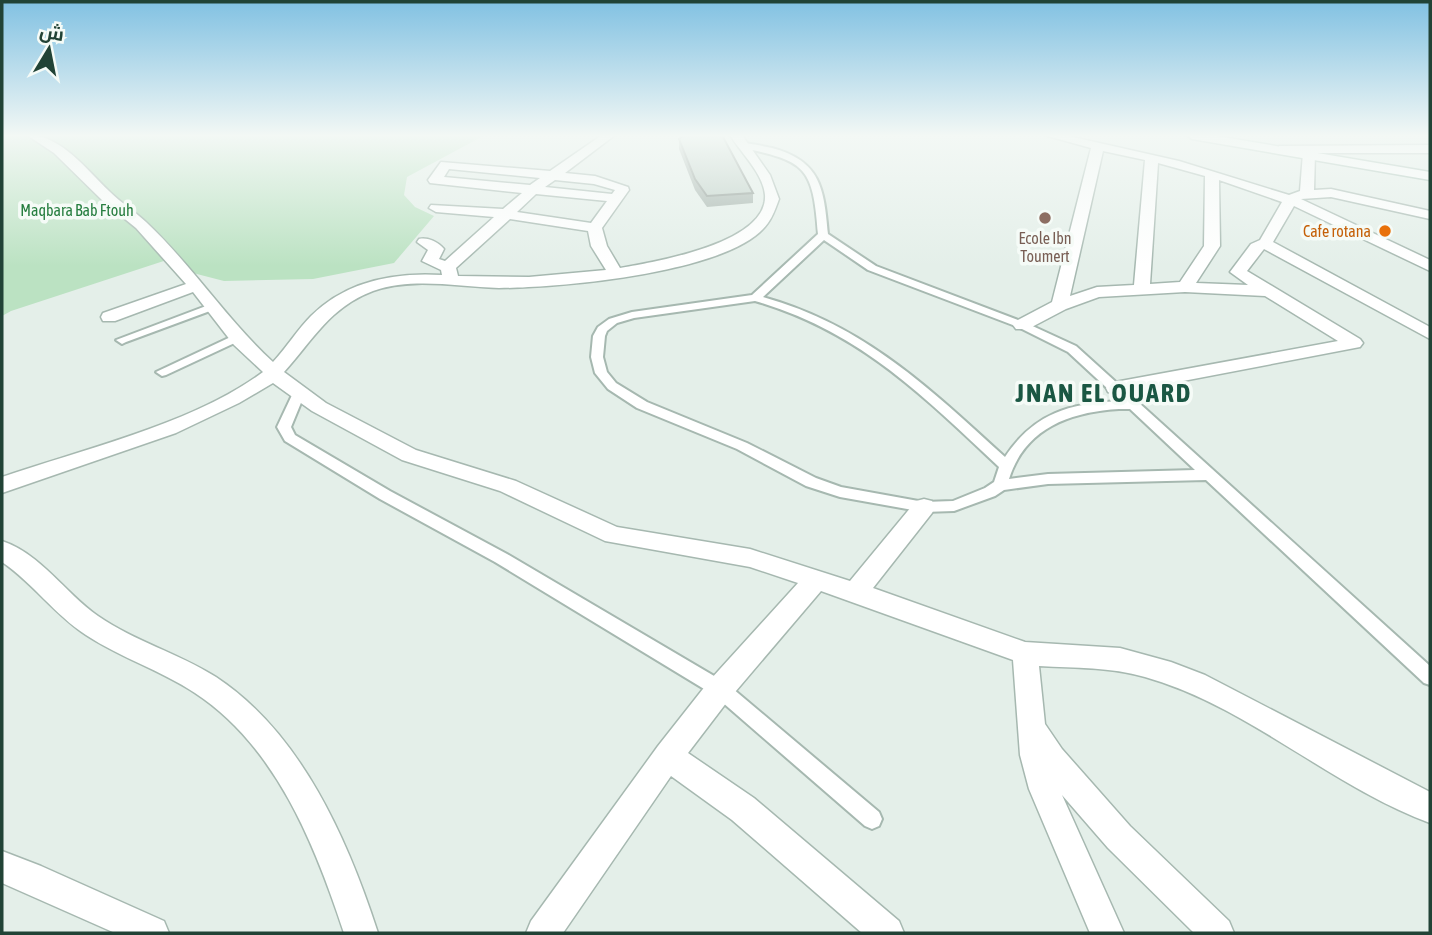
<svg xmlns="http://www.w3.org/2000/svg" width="1432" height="935" font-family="'Asap Condensed',Cairo,sans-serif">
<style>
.green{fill:#bbe2c2}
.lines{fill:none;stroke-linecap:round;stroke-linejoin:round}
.lane-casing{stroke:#a6b8b0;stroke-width:4}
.street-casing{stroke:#a6b8b0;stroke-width:3}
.secondary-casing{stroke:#a1bcb0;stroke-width:3}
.lane{fill:#fff;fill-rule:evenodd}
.street{fill:#fff;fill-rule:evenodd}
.secondary{fill:#fff;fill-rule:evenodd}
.wall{fill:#a2b0a9}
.building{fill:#bccdc4;stroke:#849089;stroke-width:2}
.education-dot{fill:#8d6e63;stroke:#f5fbf7;stroke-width:2.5}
.food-dot{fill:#e8710a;stroke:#f5fbf7;stroke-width:2.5}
.labels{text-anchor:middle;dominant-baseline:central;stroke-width:7;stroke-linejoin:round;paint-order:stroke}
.far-park-label{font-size:16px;fill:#277e40;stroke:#f5fbf7}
.far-food-label{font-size:16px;fill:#c56008;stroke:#f5fbf7;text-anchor:end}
.far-education-label{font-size:16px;fill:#785e54;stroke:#f5fbf7}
.district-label{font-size:26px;font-weight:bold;letter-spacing:2px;fill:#1a5743;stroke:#f5fbf7}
</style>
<rect width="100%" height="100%" fill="#e4efe9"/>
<polygon class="green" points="2,135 485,135 407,177 404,195 415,207 434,216 394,263 313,279 224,281 193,273 179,256 11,311 2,316"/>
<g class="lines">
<defs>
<g id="lane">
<path d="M739,143c11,0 23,3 33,5 49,13 52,41 56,86l48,32 150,57 50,23 354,320v19l-6,-2 -218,-203 -158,4 -44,6 -9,6 -41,15 -30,1 -84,-15 -34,-11 -69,-37 -100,-41 -29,-19 -13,-16 -4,-16 2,-21 5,-9 11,-8 23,-7 120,-17 66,-61c-5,-69 -13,-73 -79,-87zM824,240l44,30 150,57 50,25 53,49c-51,2 -87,12 -116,56 -76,-69 -141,-132 -242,-160zM755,301c104,30 167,94 244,166l-5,15 -9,6 -32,13 -29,1 -83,-15 -25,-9 -69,-35 -100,-41 -31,-19 -9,-11 -4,-15 2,-21 2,-5 10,-8 17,-5zM1119,409h11l65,61 -147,4 -39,5c16,-51 61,-67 110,-70z"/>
<polygon points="214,303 218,304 218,308 126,342 122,344 116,340"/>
<polygon points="237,334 243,338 241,340 166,375 162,376 156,372"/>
<polygon points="299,389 305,393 291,427 295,435 390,491 507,554 726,683 879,812 882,819 879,826 872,829 865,826 714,695 495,562 380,499 285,441 277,427 293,393"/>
</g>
<g id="street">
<path d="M27,135c32,-2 60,35 82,56 11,11 25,20 37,31 46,43 81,98 127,140 14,-15 24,-32 38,-46 35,-35 84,-44 131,-41l-1,-5 -19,-9 6,-11 -11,-8 2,-3c9,-2 19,3 25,10l-5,10 6,2 49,-44 -58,-5 -7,-4 2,-3 72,4 19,-16 -92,-10 -2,-3 13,-18 109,9 52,-36h13l-50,38 30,3 33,11 1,3 -27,38 5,18 13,22c35,-6 148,-25 145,-73 -2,-22 -24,-42 -35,-60h12l28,40 9,24c-3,8 -6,17 -11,24 -34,50 -211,65 -269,65 -42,-1 -85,-11 -126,3 -43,16 -60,49 -89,81l42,31 90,47 100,31 101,46 133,22 100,32 66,-80 8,-2 8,2 3,6 -3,6 -59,75 152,54 95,6 51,14 34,13 225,117v31c-100,-37 -182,-117 -285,-146 -35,-10 -69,-9 -106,-11l6,58 17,25 68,77 99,95 5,12h-40l-86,-85 -46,-53 62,138h-34l-61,-144 -9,-34 -7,-95 -192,-69 -91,107 -42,55 66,45 145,123 5,12h-42l-130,-113 -61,-44 -108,157h-37l5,-12 127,-175 52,-66 88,-97 -48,-16 -145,-26 -105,-50 -98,-31 -90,-49 -39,-28 -34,20 -63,30 -174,60v-16c82,-28 191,-53 261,-105l-29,-27 -41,-53 -78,29h-12l-2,-4 2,-4 83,-29 -50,-56 -32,-26 -50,-49zM449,169l91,9 -10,7 -86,-8zM555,180l39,4 21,6 -3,4 -67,-7zM536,194l71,7 -16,22 -74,-11zM510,219l78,12 3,15 15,24 -77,7 -71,-1 -2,-8z"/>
<path d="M1044,135h20l115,26 110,34 11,-4 3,-38 -24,-1v-6l151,-1v8h-115l-1,37 17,-1 99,22v8l-99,-22 -30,2 129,61v11l-136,-65 -21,36 157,85v12l-166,-90 -17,22 113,68 3,4 -3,4 -245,47 -7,-2 -2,-4 2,-4 7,-2 223,-41 -73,-45 -80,-4 -86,5 -33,12 -38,20h-12l-3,-4 3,-4 36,-19 39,-154zM1103,151l42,9 -11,125 -37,2 -27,9zM1158,163l47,13 -1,70 -24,36 -30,2zM1219,180l63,22 -22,38 -9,4 -21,28 18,13 -52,-2 24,-37z"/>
<path d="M2,541c39,13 63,52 96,75 36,25 80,37 118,61 85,56 132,163 162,256h-34c-29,-88 -68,-187 -149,-240 -35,-23 -74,-35 -109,-58 -31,-20 -53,-52 -84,-73z"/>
<polygon points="2,851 41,866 164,921 169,933 115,933 2,883"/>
</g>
<polygon id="secondary" points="1186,135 1211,135 1430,172 1430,180 1192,139"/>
</defs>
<use href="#lane" class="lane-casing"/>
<use href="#street" class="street-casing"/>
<use href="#secondary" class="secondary-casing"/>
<use href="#lane" class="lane"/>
<use href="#street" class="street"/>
<use href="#secondary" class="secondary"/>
</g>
<polygon class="wall" points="679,139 753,193 753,203 707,207 695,190 679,149"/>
<polygon class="building" points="685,135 722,135 753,193 707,196 695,179 679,139"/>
<linearGradient id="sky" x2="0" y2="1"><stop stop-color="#81c1e2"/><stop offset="0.51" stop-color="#f3f8f5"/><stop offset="1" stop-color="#f3f8f5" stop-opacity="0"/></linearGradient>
<rect width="1432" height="266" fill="url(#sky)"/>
<circle class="education-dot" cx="1045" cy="218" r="7"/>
<circle class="food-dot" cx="1385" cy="231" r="7"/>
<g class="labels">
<g class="far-park-label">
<text x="77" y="210">Maqbara Bab Ftouh</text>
</g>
<g class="far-food-label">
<text x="1371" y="231">Cafe rotana</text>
</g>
<g class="far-education-label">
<text x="1045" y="238">Ecole Ibn<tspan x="1045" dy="18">Toumert</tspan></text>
</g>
<g class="district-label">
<text x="1104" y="393">JNAN EL OUARD</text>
</g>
</g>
<rect width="1432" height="935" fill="none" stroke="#214336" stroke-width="7"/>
<g transform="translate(49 49) rotate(10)" stroke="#f5fbf7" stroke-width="5" paint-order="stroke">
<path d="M0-5L12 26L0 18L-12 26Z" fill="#214336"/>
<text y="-10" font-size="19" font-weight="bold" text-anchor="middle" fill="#214336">ش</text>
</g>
</svg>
